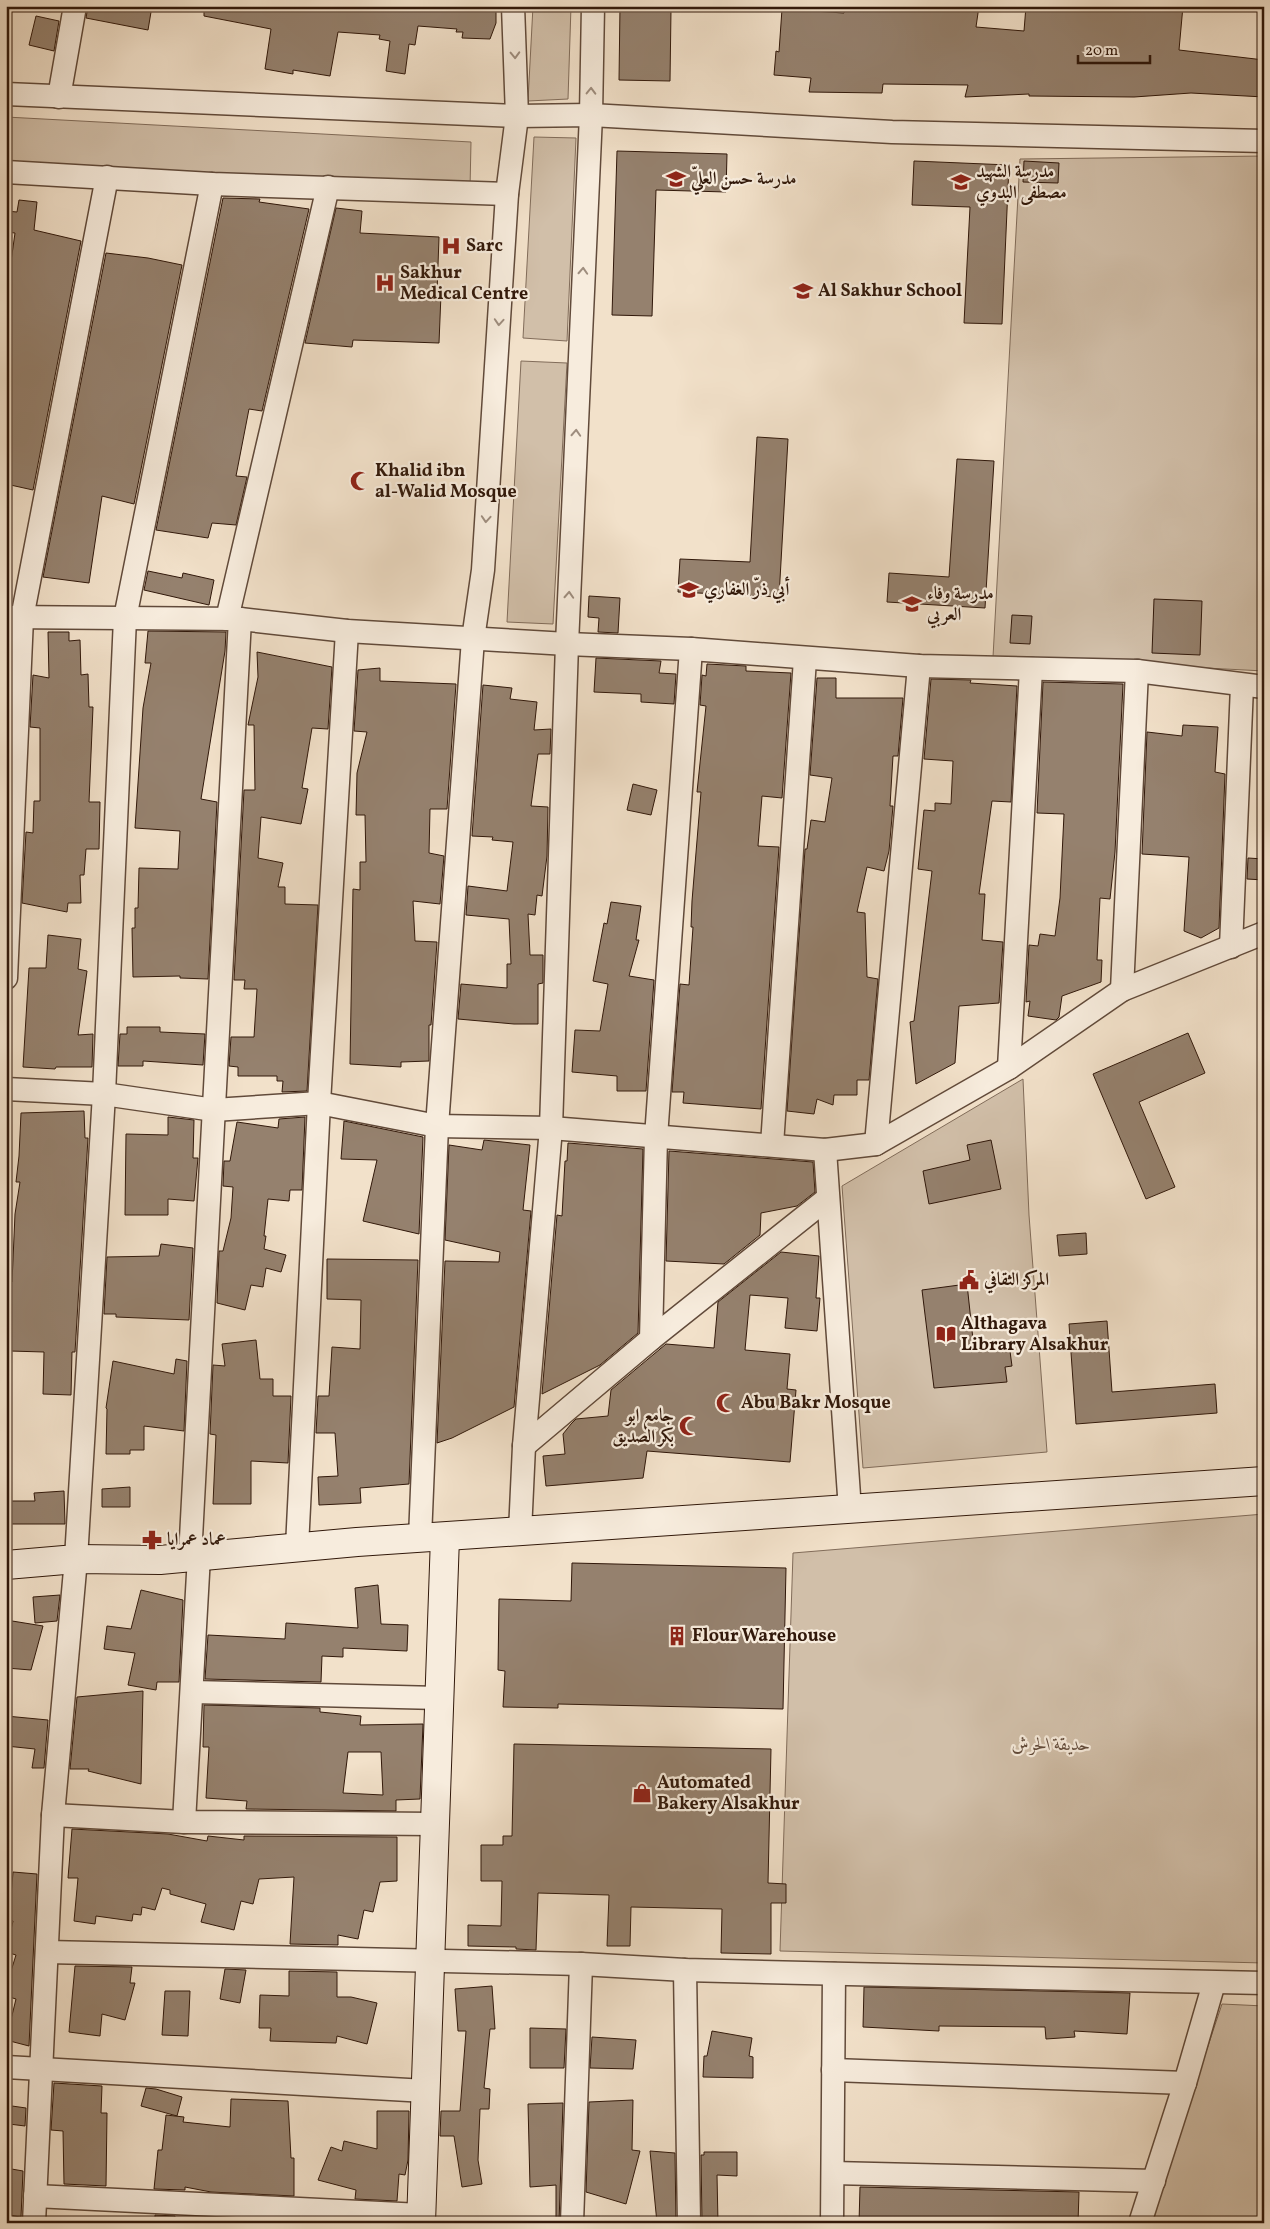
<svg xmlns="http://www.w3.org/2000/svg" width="1270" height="2229" font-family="Vollkorn,Amiri,serif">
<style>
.green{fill:#d1bfa9;stroke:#816c5a}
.building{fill:#95816e;stroke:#31180a;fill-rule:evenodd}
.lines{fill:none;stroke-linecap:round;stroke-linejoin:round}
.street-casing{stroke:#614a3a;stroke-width:25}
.secondary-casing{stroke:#31180a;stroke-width:30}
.street{stroke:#f7ecdd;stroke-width:22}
.secondary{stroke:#f7ecdd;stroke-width:28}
.oneway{stroke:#9e8d7e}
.labels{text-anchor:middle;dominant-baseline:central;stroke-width:4.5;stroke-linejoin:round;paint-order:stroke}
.poi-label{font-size:18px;font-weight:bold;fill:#31180a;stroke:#f7ecdd;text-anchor:start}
.park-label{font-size:18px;font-style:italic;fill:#614a3a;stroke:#f7ecdd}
</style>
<rect width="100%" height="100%" fill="#f2e1ca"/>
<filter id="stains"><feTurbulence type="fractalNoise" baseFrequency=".004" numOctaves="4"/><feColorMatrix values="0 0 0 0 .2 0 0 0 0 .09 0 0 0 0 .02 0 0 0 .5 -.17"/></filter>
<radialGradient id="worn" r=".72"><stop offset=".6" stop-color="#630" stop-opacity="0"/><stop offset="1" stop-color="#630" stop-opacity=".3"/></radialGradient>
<g class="green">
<polygon points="533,6 571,6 568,99 528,101"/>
<polygon points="6,117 471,142 470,188 6,161"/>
<polygon points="534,137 576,138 567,341 523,338"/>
<polygon points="1264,156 1264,671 993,657 1020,159"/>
<polygon points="521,361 567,363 553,624 507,622"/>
<polygon points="1023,1079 1029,1215 1047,1452 863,1468 842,1186"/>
<polygon points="1264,1514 1264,1963 780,1951 793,1553"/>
<polygon points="1222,2004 1264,2006 1264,2223 1149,2223"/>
</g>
<g class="building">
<polygon points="88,6 152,6 148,30 86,18"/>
<polygon points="204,6 359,6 384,9 385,6 496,6 496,23 490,39 462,38 463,32 456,32 457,29 418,26 415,45 409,44 405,74 386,71 390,41 379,39 380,35 338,32 330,76 293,70 293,74 265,69 271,29 204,16"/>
<polygon points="620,6 645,6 647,10 671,10 670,81 619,80"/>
<polygon points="845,6 979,6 976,27 1024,31 1026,6 1183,6 1179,50 1264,60 1264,97 1191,93 1134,97 1029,96 1029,94 965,97 968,85 883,84 882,93 809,92 811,78 774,75 776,51 779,52 782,9 844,13"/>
<polygon points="36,16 59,21 54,51 29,45"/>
<polygon points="617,151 727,154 726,192 656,190 652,316 612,315"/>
<polygon points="914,161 1009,165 1002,324 964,323 970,207 912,205"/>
<polygon points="1024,161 1059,163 1058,183 1023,182"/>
<polygon points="223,198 260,199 259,202 309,209 262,411 249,409 236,476 247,477 236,525 212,523 208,538 156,530"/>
<polygon points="19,200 37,202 34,230 81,241 33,490 6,484 6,297 15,233 6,232 6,211 17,212"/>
<polygon points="336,208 362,211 360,233 439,237 437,294 441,294 439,343 353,340 352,347 305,343"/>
<polygon points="106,253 148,258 182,265 134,504 102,496 89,583 43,577"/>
<polygon points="757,437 788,439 779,597 678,592 680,559 750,562"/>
<polygon points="957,459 994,461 985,608 887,602 889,573 949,577"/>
<polygon points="148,571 182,578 183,573 214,580 209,605 144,590"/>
<polygon points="589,596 620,598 618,633 598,632 599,618 588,617"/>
<polygon points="1154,599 1202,601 1200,655 1152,653"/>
<polygon points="1012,615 1032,616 1030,644 1010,643"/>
<polygon points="148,631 226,632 225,651 201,799 217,802 208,979 180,978 180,976 133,977 132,928 135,928 135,908 138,908 139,868 178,869 180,831 135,828 143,708 151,663 145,663"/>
<polygon points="48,632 69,632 69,641 80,640 81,675 88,674 89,707 93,707 89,802 100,802 99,849 86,849 84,875 80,875 81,903 68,903 67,912 22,903 26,832 33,833 34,801 40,801 40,728 30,727 33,675 49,678"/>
<polygon points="257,652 332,667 328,729 312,728 302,788 308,789 301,824 261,817 258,858 283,863 278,887 285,887 285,904 318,905 307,1091 282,1092 283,1081 277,1081 277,1076 238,1076 238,1067 229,1066 231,1037 254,1037 257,989 244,989 245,980 234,980 244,790 255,790 254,725 248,725 258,677"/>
<polygon points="596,658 661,661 659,673 676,674 674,704 641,702 641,694 594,692"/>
<polygon points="707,664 746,666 746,671 791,673 782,798 762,796 758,846 779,847 761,1109 683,1103 684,1092 672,1092 680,984 689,985 693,927 691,927 692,901 701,792 697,792 706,706 700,705 702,675 706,676"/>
<polygon points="380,668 380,681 456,684 447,809 430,809 429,853 444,856 440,904 413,901 415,941 437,942 431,1025 429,1025 429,1061 401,1062 401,1067 350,1064 353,889 360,890 360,862 366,862 365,815 356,815 357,773 367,732 354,731 358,670"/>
<polygon points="817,678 836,678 836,698 903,698 898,756 893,756 890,806 893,806 889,851 884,871 867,867 857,912 865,913 867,977 878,979 869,1080 857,1080 857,1095 834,1095 833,1105 817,1099 814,1114 787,1111 805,849 807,849 811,820 825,822 832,778 810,775"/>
<polygon points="931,679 971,680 970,683 1017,686 1011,802 992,801 979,894 985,894 982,940 1003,942 999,1003 959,1006 955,1063 916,1084 910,1022 914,1021 932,871 918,869 924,810 935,811 935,803 951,804 953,761 924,759"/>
<polygon points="1043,682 1123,684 1115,852 1110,899 1100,898 1097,960 1102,960 1101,982 1062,996 1059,1017 1056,1020 1028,1016 1030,1001 1026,1002 1029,945 1038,946 1040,934 1055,936 1060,898 1064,814 1037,813"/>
<polygon points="483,685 512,688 510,699 537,702 534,730 551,729 550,754 538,754 531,806 548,807 547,856 542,896 537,895 535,915 528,914 530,955 543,955 543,983 538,984 538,1024 514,1024 458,1019 461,984 507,988 507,964 511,964 509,919 466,915 468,886 507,891 513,842 492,840 493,837 472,836"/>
<polygon points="1183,725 1218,727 1215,772 1225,774 1219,928 1201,938 1184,931 1189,857 1142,854 1147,732 1182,736"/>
<polygon points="633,784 657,790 651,815 627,810"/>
<polygon points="1248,858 1264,859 1264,880 1247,879"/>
<polygon points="611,902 641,906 636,940 639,940 629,976 654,980 646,1091 617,1091 617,1076 572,1072 575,1030 600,1031 608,984 593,981 604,923 607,924"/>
<polygon points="48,935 81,939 78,969 87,971 78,1035 93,1034 92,1067 56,1067 55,1069 23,1067 29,968 46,968"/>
<polygon points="127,1027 160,1027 160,1032 205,1034 203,1065 143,1061 143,1066 118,1066 120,1034 127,1034"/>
<polygon points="1188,1033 1205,1073 1139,1102 1175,1187 1146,1199 1093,1074"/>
<polygon points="84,1111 85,1138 88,1138 75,1352 72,1352 71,1395 43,1394 44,1352 10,1351 11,1308 8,1308 9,1282 12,1282 15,1214 20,1182 16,1182 19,1156 21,1113"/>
<polygon points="168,1117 194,1120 193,1158 198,1158 194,1201 168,1199 168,1215 125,1215 126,1134 168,1135"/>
<polygon points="305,1117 302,1190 290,1190 289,1201 268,1199 264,1236 266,1236 264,1249 286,1255 281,1272 266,1268 263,1287 251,1285 245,1310 217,1303 219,1251 223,1251 231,1218 233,1187 223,1186 224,1161 230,1161 237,1122 278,1128 279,1119"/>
<polygon points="344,1121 423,1137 419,1234 363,1221 377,1160 341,1159"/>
<polygon points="484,1140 530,1145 523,1210 531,1211 514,1407 452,1438 437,1443 445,1261 499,1262 500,1252 445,1240 449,1145 482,1150"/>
<polygon points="991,1140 1001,1189 929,1204 923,1171 970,1160 967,1145"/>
<polygon points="568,1143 643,1149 638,1333 600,1365 542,1394 557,1215 562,1216 565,1161 567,1161"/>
<polygon points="669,1151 813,1162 815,1192 797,1206 761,1213 760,1235 724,1264 666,1261"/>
<polygon points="1086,1233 1087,1254 1059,1256 1057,1235"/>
<polygon points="161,1244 193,1248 189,1320 116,1317 116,1314 104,1314 107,1257 159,1256"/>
<polygon points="781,1252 819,1256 816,1298 820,1298 817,1331 785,1328 788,1298 750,1295 745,1350 790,1354 787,1389 796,1390 790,1462 647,1451 643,1478 546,1486 543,1456 565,1454 563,1434 571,1424 576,1419 608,1416 611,1390 666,1344 714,1348 718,1302"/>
<polygon points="327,1259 418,1260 409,1484 360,1488 361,1503 319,1505 318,1477 338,1476 335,1433 316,1433 318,1396 329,1396 332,1347 360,1349 361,1300 327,1299"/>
<polygon points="967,1284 974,1349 1009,1344 1012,1366 1005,1367 1007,1382 934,1388 922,1290"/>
<polygon points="1107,1321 1112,1392 1215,1384 1217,1413 1076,1424 1069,1324"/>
<polygon points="256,1340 260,1379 273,1379 273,1396 291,1396 288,1463 251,1461 251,1504 213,1504 216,1435 210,1434 213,1365 225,1366 222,1344"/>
<polygon points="176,1359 187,1361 184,1431 144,1426 144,1450 130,1450 130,1454 106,1454 107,1409 106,1408 113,1361 174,1374"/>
<polygon points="130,1487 130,1507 102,1507 102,1489"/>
<polygon points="64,1491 65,1524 6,1524 6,1501 35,1501 34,1493"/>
<polygon points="572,1563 786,1568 783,1709 558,1704 558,1708 503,1707 505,1671 498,1670 499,1599 571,1601"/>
<polygon points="378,1585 381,1624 408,1625 407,1651 343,1648 343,1657 322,1656 321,1682 205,1679 208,1635 285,1639 286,1623 358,1628 355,1588"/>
<polygon points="141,1590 183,1600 179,1682 157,1682 156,1690 128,1685 135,1653 104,1649 107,1626 131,1629"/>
<polygon points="60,1595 57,1621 35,1623 33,1597"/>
<polygon points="6,1620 43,1626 31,1670 6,1668"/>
<polygon points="143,1691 141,1784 88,1771 89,1769 70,1769 77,1697"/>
<path d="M204,1705l116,3v4l41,4 -1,9 63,-1 -3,75 -24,1v11l-150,-2 1,-8 -41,-3 3,-51h-6zM348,1752h33l2,43 -40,-2z"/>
<polygon points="6,1716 48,1720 44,1768 32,1768 35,1749 6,1746"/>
<polygon points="514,1744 771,1749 768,1883 786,1884 786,1903 771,1903 771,1954 721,1953 722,1909 631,1907 630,1946 607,1946 609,1895 538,1893 536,1950 516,1949 516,1947 468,1946 468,1925 501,1926 502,1881 481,1881 481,1845 503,1845 503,1836 512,1836"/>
<polygon points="72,1829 168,1834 207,1841 208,1836 244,1840 244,1836 397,1837 397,1881 380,1882 373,1912 364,1910 358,1939 338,1935 338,1945 290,1944 294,1877 259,1879 253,1904 241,1901 234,1930 201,1922 206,1904 170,1894 170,1890 162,1888 155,1910 142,1907 141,1915 133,1914 132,1921 96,1916 95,1924 74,1921 78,1878 68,1878"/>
<polygon points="13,1872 37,1874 29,2046 6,2040 16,1999 6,1996 6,1987 16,1955 6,1952 13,1921 9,1920"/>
<polygon points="75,1966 132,1967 130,1983 135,1983 125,2020 102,2014 100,2036 69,2032"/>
<polygon points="225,1969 246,1970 240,2003 220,1999"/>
<polygon points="289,1971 337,1972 337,1997 351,1997 377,2003 367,2044 337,2036 336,2043 270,2041 271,2028 259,2028 260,1995 289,1996"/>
<polygon points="492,1986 495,2029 490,2029 484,2088 490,2089 489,2109 480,2109 478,2160 482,2184 462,2187 454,2136 440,2136 441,2111 460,2111 466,2031 458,2031 455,1989"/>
<polygon points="864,1987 1130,1993 1127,2034 1074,2031 1075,2037 1046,2039 1045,2027 939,2026 939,2031 863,2027"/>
<polygon points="165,1991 190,1991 188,2036 162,2035"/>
<polygon points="530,2028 566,2029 564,2068 530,2068"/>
<polygon points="712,2031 752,2038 749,2056 753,2057 753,2078 703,2077 704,2056 707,2056"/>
<polygon points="592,2037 636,2040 633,2069 590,2068"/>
<polygon points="54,2083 102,2086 101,2113 107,2113 106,2186 64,2184 63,2131 51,2130"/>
<polygon points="146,2088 156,2089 182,2097 177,2116 141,2106"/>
<polygon points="231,2099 288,2101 291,2158 294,2158 294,2196 211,2192 185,2187 185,2190 154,2189 158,2150 162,2150 166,2115 184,2117 183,2122 230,2127"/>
<polygon points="633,2100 632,2150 640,2151 626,2204 586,2192 589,2102"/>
<polygon points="563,2103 559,2223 556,2223 556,2185 530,2187 528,2104"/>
<polygon points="12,2106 26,2108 25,2126 9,2124"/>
<polygon points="377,2111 409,2111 408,2160 405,2175 399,2174 397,2201 355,2199 356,2190 318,2180 331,2147 342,2151 344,2141 377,2149"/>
<polygon points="650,2151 675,2153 676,2223 657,2223"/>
<polygon points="704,2152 737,2152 737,2176 717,2175 718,2223 702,2223 701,2155 704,2155"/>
<polygon points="6,2168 23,2171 21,2217 6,2215"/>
<polygon points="860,2187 1079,2192 1078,2223 859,2223"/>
<polygon points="155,2215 175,2216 174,2223 155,2223"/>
</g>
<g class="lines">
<defs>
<g id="street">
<polyline points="6,94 517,116 591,115 892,132 1264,141"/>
<polyline points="59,97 75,6"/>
<polyline points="6,172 212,184 507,194"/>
<polyline points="6,617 240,619 347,631 567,644 691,649 919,666 1137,671 1264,687"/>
<polyline points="227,619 328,187"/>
<polyline points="1231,947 1242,686"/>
<polyline points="6,978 22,618 107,177"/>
<polyline points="1122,990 1137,671"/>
<polyline points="1009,1068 1031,669"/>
<polyline points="6,1089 104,1094 214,1110 319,1103 437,1126 551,1128 825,1150 876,1144 1009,1068 1122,990 1264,933"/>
<polyline points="876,1144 919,666"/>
<polyline points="772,1145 805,659"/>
<polyline points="825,1150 850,1510"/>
<polyline points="651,1339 828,1198"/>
<polyline points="524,1446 651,1339 656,1137 691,649"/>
<polyline points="520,1532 524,1446 551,1128 567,644 591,115 593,6"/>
<polyline points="420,1538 437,1126 473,639 483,570 507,194 517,116 513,6"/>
<polyline points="297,1547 319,1103 347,631"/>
<polyline points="190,1557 240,619"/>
<polyline points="192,1692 439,1698"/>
<polyline points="53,1815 184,1822 435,1824"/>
<polyline points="184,1822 199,1556"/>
<polyline points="47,1952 581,1964 685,1970 848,1974 1264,1983"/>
<polyline points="685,1970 689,2223"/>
<polyline points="6,2067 426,2091"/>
<polyline points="833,2070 1185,2083"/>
<polyline points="833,2173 1154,2181"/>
<polyline points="35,2196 421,2215"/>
<polyline points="34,2223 53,1815 76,1559 104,1094 125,618 212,184"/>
<polyline points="572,2223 581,1964"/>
<polyline points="832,2223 834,1974"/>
<polyline points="1140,2223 1185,2083 1214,1983"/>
</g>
<g id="secondary">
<polyline points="6,1565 76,1559 160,1560 357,1542 1264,1481"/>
<polyline points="421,2223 445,1537"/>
</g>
</defs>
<use href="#street" class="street-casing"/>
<use href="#secondary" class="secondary-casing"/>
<use href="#street" class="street"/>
<use href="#secondary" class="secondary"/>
</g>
<defs><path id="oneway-chevron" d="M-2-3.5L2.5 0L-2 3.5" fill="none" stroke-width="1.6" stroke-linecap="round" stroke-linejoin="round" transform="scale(1.25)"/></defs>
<g class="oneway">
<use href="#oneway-chevron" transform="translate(515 55) rotate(88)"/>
<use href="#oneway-chevron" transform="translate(591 91) rotate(-89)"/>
<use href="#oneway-chevron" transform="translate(583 271) rotate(-87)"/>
<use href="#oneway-chevron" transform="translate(499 322) rotate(94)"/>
<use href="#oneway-chevron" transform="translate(576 433) rotate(-87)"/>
<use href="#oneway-chevron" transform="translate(486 519) rotate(94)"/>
<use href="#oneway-chevron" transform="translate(569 595) rotate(-87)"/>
</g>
<defs>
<symbol id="school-bare" viewBox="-9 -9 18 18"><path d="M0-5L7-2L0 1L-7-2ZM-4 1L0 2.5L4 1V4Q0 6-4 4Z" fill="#8f2418" stroke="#f7ecdd" stroke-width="2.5" paint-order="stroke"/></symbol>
<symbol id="hospital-bare" viewBox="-9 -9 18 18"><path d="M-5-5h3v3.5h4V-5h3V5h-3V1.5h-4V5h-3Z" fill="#8f2418" stroke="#f7ecdd" stroke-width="2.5" paint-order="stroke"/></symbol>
<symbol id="mosque-bare" viewBox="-9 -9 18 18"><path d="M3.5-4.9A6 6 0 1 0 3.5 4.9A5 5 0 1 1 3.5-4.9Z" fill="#8f2418" stroke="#f7ecdd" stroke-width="2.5" paint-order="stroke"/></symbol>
<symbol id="civic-bare" viewBox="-9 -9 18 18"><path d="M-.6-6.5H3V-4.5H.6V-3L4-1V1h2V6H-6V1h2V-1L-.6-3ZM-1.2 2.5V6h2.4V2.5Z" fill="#8f2418" stroke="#f7ecdd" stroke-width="2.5" paint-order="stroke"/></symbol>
<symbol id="library-bare" viewBox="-9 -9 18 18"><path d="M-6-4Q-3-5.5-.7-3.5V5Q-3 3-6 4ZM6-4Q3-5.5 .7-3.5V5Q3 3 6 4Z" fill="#8f2418" stroke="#f7ecdd" stroke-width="2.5" paint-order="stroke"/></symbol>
<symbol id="pharmacy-bare" viewBox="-9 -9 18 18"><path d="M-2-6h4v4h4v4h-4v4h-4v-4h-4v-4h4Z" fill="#8f2418" stroke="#f7ecdd" stroke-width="2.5" paint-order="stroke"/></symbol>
<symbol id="building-bare" viewBox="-9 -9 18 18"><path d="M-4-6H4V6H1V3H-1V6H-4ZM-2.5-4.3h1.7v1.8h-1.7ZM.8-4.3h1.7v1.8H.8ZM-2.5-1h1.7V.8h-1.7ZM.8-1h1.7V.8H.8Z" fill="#8f2418" stroke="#f7ecdd" stroke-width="2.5" paint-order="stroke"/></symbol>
<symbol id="shop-bare" viewBox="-9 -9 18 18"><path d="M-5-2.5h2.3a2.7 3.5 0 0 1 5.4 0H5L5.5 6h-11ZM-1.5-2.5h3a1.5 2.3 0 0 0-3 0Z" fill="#8f2418" stroke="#f7ecdd" stroke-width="2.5" paint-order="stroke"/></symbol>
</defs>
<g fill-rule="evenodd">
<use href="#school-bare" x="662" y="165" width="28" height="28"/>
<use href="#school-bare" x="947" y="168" width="28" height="28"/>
<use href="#hospital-bare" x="437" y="232" width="28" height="28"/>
<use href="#hospital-bare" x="371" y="269" width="28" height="28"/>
<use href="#school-bare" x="789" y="277" width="28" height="28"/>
<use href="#mosque-bare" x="346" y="467" width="28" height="28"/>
<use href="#school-bare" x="675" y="576" width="28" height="28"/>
<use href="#school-bare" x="898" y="590" width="28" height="28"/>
<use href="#civic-bare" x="955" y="1266" width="28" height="28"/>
<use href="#library-bare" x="932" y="1320" width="28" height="28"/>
<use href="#mosque-bare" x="712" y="1389" width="28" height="28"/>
<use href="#mosque-bare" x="675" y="1412" width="28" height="28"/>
<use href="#pharmacy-bare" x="138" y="1526" width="28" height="28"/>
<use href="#building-bare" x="663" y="1622" width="28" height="28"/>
<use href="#shop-bare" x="628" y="1779" width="28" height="28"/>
</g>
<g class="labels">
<g class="poi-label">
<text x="976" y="172">مدرسة الشهيد<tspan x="976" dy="21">مصطفى البدوي</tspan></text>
<text x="691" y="179">مدرسة حسن العليّ</text>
<text x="466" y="246">Sarc</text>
<text x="400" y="273">Sakhur<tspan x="400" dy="21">Medical Centre</tspan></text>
<text x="818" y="291">Al Sakhur School</text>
<text x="375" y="471">Khalid ibn<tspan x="375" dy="21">al-Walid Mosque</tspan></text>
<text x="704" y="590">أبي ذرّ الغفاري</text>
<text x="927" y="594">مدرسة وفاء<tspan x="927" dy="21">العربي</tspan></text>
<text x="984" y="1280">المركز الثقافي</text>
<text x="961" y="1324">Althagava<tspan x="961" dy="21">Library Alsakhur</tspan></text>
<text x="741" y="1403">Abu Bakr Mosque</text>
<text x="674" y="1416" text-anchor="end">جامع ابو<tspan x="674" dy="21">بكر الصديق</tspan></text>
<text x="167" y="1540">عماد عمرايا</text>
<text x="692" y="1636">Flour Warehouse</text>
<text x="657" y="1783">Automated<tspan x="657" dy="21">Bakery Alsakhur</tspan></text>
</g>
<g class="park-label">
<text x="1051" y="1745">حديقة الحرش</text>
</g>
</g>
<rect width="1270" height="2229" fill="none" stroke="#f2e1ca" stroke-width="25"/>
<rect x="8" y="8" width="1255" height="2214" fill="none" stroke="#31180a" stroke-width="2.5"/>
<rect x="12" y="12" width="1245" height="2204" fill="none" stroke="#31180a"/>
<path d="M1078 55v8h72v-8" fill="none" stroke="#31180a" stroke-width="2.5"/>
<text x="1085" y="55" font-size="15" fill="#31180a" stroke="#f7ecdd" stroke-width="4" paint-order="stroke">20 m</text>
<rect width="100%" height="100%" filter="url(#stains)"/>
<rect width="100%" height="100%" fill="url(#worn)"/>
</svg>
